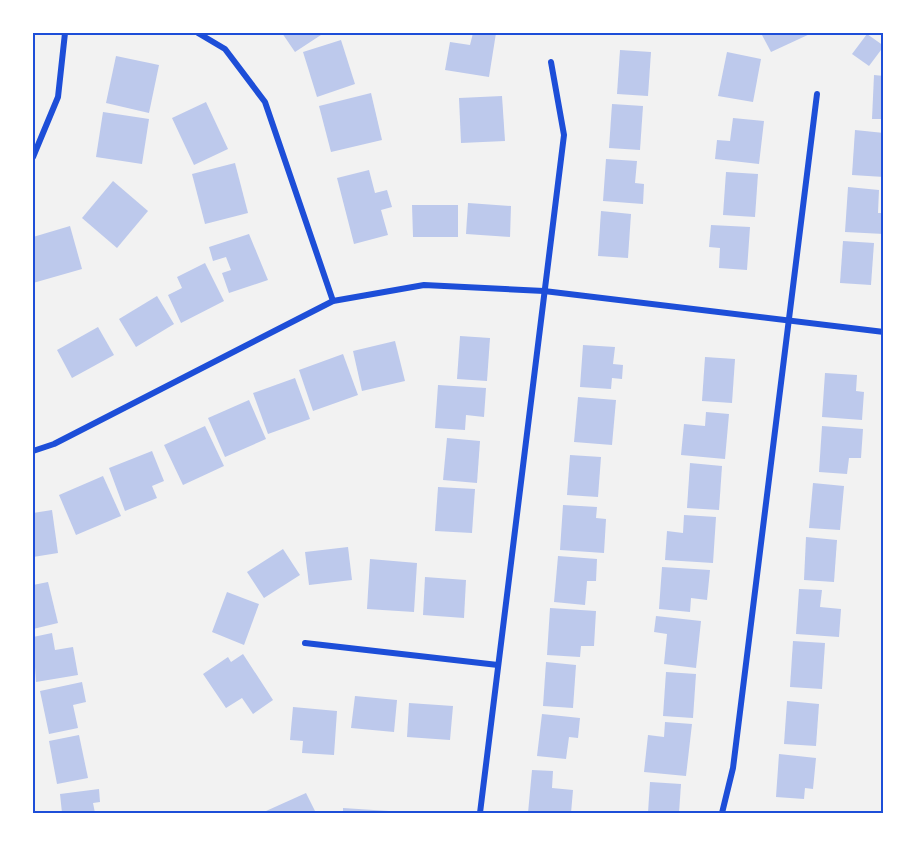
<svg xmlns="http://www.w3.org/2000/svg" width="917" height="846" font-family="Helvetica,sans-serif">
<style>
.building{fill:#bdc9ec}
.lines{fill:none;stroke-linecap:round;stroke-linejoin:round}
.minor{stroke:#1d4ed8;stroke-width:6}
.neatline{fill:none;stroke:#1d4ed8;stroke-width:2}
</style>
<rect width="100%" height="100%" fill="#f2f2f2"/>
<g class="building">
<polygon points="282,33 324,33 295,52"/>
<polygon points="473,33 496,33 489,77 445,70 450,42 470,45"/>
<polygon points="761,33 812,33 771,52"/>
<polygon points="867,34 884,46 869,66 852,54"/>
<polygon points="341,40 355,84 317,97 303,52"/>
<polygon points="620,50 651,52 648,96 617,94"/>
<polygon points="727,52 761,59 753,102 718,96"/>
<polygon points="116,56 159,65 149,113 106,103"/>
<polygon points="874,75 884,76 884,119 872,119"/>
<polygon points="371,93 382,140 331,152 319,106"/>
<polygon points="502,96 505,141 461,143 459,98"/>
<polygon points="206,102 228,149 194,165 172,118"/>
<polygon points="612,104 643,106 640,150 609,148"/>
<polygon points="103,112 149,119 142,164 96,157"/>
<polygon points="733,118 764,121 759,164 715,159 717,140 730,141"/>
<polygon points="855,130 884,133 884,177 852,175"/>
<polygon points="606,159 637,161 635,183 644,184 643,204 603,201"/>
<polygon points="235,163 248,213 205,224 192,174"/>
<polygon points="369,170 375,193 387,190 392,207 381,210 388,235 354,244 337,178"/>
<polygon points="726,172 758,174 755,217 723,215"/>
<polygon points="113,181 148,211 117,248 82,218"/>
<polygon points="848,187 879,190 878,213 884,213 884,234 845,232"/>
<polygon points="468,203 511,206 510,237 466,234"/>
<polygon points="412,205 458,205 458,237 413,237"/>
<polygon points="601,211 631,214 628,258 598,256"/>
<polygon points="711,225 750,227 747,270 719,268 720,248 709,247"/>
<polygon points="70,226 82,269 33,283 33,237"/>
<polygon points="249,234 268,280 229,293 222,273 231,270 226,257 213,261 209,247"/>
<polygon points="843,241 874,243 871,285 840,283"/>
<polygon points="205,263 224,301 181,323 168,295 182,288 177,277"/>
<polygon points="157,296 174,324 136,347 119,319"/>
<polygon points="98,327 114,355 72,378 57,350"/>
<polygon points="460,336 490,338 487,381 457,379"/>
<polygon points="395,341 405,381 362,391 353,351"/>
<polygon points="583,345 615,347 613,364 623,365 622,379 612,378 611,389 580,387"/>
<polygon points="343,354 358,395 313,411 299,370"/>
<polygon points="705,357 735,359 732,403 702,401"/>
<polygon points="825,373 857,375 856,391 864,392 862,420 822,417"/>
<polygon points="295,378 310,419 268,434 253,393"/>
<polygon points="438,385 486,388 484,417 466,415 465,430 435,428"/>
<polygon points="578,397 616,400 612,445 574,442"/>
<polygon points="249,400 266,439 225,457 208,418"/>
<polygon points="706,412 729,414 725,459 681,455 684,424 705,426"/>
<polygon points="205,426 224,466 183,485 164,445"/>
<polygon points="822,426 863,429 861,458 849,458 847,474 819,472"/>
<polygon points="447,438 480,441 477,483 443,480"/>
<polygon points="152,451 164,481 152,486 157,498 125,511 109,468"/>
<polygon points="570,455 601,457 598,497 567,495"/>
<polygon points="690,463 722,466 719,510 687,508"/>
<polygon points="103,476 121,516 76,535 59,495"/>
<polygon points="813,483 844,486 840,530 809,528"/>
<polygon points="438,487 475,489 472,533 435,531"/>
<polygon points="563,505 597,507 596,518 606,519 604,553 560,550"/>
<polygon points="52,510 58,553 33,557 33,513"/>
<polygon points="684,515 716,517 713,563 665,560 667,531 683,533"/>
<polygon points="806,537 837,540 834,582 804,580"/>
<polygon points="348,547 352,580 309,585 305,552"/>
<polygon points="283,549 300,575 264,598 247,572"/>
<polygon points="558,556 597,559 596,581 587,581 585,605 554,602"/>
<polygon points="370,559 417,563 414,612 367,609"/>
<polygon points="662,567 710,570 707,600 691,598 690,612 659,609"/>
<polygon points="425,577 466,580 464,618 423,615"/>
<polygon points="48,582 58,623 33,629 33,585"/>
<polygon points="799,589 822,590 820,607 841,609 839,637 796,634"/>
<polygon points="227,592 259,604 244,645 212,632"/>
<polygon points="550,608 596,611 594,646 581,646 580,657 547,655"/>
<polygon points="656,616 701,621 696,668 664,664 667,634 654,632"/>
<polygon points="52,633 55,650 73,647 78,675 36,682 33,637"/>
<polygon points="793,641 825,643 822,689 790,687"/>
<polygon points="243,654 273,700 253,714 242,698 226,708 203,674 228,657 231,662"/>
<polygon points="546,662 576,665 573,708 543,706"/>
<polygon points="666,672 696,674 693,718 663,716"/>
<polygon points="82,682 86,702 73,705 78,728 49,734 40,691"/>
<polygon points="355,696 397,700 394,732 351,728"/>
<polygon points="787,701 819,704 816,746 784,744"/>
<polygon points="409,703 453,706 450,740 407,737"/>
<polygon points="293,707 337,711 334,755 302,753 303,741 290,740"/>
<polygon points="542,714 580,718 578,738 569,737 566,759 537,756"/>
<polygon points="665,722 692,724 686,776 644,772 648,735 664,737"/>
<polygon points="79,735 88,778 57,784 49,741"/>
<polygon points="779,754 816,758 813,789 805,788 804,799 776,797"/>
<polygon points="532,770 553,771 552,788 573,790 571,813 528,813"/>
<polygon points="650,782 681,784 679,813 648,813"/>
<polygon points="99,789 100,802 93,803 95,813 62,813 60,794"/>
<polygon points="306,793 316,813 266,813 266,811"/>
<polygon points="343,808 389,811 389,813 343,813"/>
</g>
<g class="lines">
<g class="minor">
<polyline points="198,33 225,49 265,102 333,301"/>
<polyline points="33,157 58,97 65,33"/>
<polyline points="33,451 54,444 333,301 424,285 544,291 884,332"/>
<polyline points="305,643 498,665"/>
<polyline points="480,813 564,135 551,62"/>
<polyline points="722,813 733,768 817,94"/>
</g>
</g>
<rect width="917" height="846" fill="none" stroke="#ffffff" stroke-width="69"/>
<rect x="34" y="34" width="848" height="778" class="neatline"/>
</svg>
